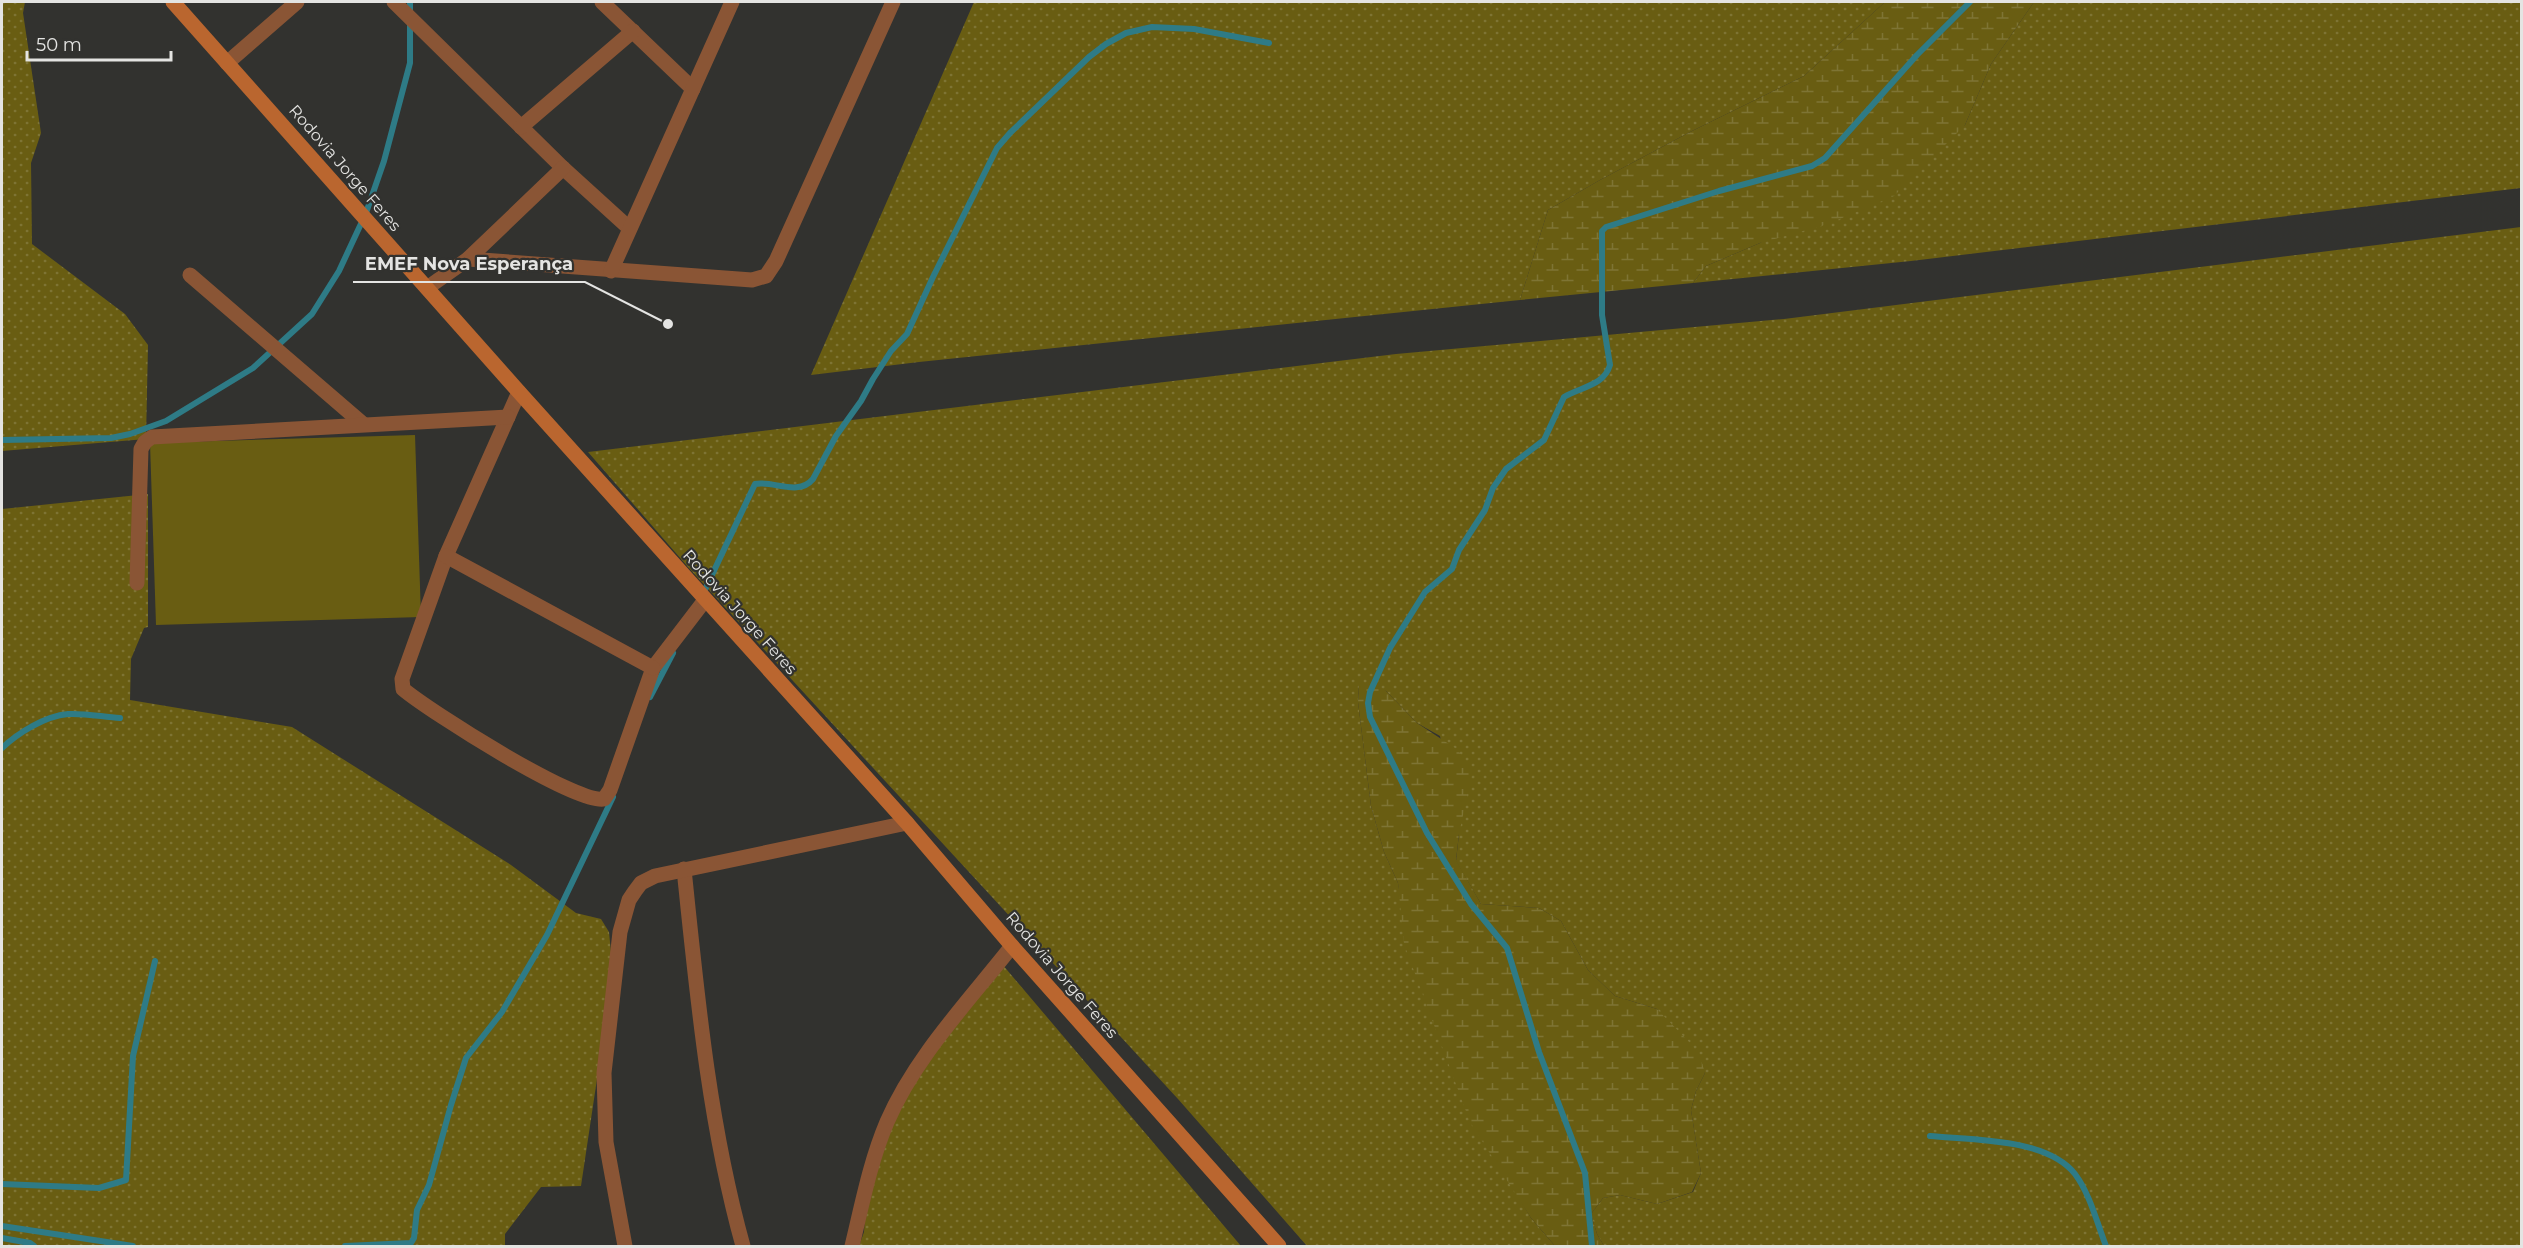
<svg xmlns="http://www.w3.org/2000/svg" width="2523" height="1248" font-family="Montserrat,sans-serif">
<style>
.grass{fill:url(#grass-dots)}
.wetland{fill:url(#wetland-marsh)}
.garden{fill:#695d12}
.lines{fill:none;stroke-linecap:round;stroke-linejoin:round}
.stream{stroke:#2e7b86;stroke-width:6}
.street{stroke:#8a5535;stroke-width:15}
.secondary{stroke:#ba662f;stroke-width:15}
.labels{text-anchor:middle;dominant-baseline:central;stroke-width:4.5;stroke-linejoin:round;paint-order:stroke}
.street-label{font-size:16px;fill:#e4e4e2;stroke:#32322f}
.leader{fill:none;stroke:#e4e4e2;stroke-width:2}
.callout-dot{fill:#e4e4e2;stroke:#32322f;stroke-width:2}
.callout-label{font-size:18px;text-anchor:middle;font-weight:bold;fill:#e4e4e2;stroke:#32322f;stroke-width:4.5;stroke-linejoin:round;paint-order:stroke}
</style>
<defs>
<pattern id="grass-dots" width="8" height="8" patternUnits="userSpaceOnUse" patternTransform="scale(1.5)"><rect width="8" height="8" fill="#695d12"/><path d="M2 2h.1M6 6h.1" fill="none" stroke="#7e7434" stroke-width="1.8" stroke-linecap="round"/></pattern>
<pattern id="wetland-marsh" width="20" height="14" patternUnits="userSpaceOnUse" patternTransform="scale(1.5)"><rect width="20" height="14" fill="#695d12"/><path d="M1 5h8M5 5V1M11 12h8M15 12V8" fill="none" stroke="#7e7434"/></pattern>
</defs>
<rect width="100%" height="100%" fill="#32322f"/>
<g class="grass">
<polygon points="2,2 25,2 23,13 41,133 31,163 32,244 125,314 148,345 146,439 2,451"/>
<polygon points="974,2 1885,2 1804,76 1692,131 1600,180 1548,210 1520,300 919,362 811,375"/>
<polygon points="2034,2 2521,2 2521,188 1911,261 1693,283 1706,266 1760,243 1965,125 1991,64"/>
<polygon points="2521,227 2521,1246 1604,1246 1597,1234 1591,1214 1603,1198 1620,1195 1657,1204 1693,1192 1701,1173 1691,1110 1696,1091 1705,1073 1657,1009 1615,996 1588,970 1561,921 1539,908 1481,904 1456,861 1459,834 1440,736 1417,723 1386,691 1359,685 1358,702 1371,806 1384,852 1398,883 1402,908 1509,1181 1531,1218 1555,1246 1307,1246 1178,1099 688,567 588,452 1396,354 1784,319"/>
<polygon points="148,494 148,627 144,628 131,659 130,700 292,727 511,865 576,913 601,919 609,932 613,972 581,1186 541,1187 505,1234 505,1246 2,1246 2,509"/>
<polygon points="1002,964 1241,1246 859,1246 864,1232 868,1177 904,1093"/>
</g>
<g class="wetland">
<polygon points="1885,2 2034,2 1991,64 1965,125 1894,196 1828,224 1760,243 1706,266 1693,283 1520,300 1548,210 1600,180 1692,131 1804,76"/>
<polygon points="1374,683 1386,691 1417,723 1458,750 1472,773 1459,834 1456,860 1481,904 1539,908 1561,921 1588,970 1615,996 1657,1009 1692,1045 1701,1060 1705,1073 1696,1091 1691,1110 1701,1173 1692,1192 1657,1204 1620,1195 1603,1198 1591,1214 1597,1234 1604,1246 1555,1246 1531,1218 1470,1122 1404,944 1398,883 1384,852 1371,806 1358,702 1359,685"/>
</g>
<polygon class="garden" points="415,435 421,617 156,625 150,443"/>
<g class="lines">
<g class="stream">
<polyline points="2,440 111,438 130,434 166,421 253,368 312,314 339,271 366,213 384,161 410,63 410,2"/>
<path d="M702,596l53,-112c18,-4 43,13 58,-5l23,-43 25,-35 12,-22 18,-28 16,-17 26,-57 64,-129 13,-15 79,-76 17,-13 20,-11 26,-6 42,2 75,14"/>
<polyline points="650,697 673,653"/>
<path d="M2,748c16,-15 43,-32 66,-34 17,-1 35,3 52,4"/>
<path d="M1930,1136c42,4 117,2 145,38 15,20 22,49 31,72"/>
<polyline points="2,1184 99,1188 126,1180 133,1056 155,961"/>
<polyline points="2,1226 133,1246"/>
<polyline points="2,1238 30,1243 34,1246"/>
<polyline points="345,1246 411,1243 414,1238 417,1210 429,1185 451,1105 466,1058 502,1012 547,935 613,797"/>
<path d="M1592,1246l-7,-73 -46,-121 -32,-104 -36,-44 -44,-71 -57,-116 -2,-14 2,-11 20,-44 35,-56 27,-23 7,-19 26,-40 8,-22 13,-19 38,-29 20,-43c16,-10 40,-11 46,-32l-8,-50v-84l4,-4 113,-36 93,-25 13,-8 92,-103 53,-53"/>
</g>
<g class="street">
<polyline points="394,2 563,168 629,228"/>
<polyline points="602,2 693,89"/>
<polyline points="227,63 297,2"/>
<polyline points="521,127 633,31"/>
<polyline points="468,259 752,280 766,276 776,261 893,2"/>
<polyline points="611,271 732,2"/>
<polyline points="190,275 363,424"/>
<polyline points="427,288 468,259 563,168"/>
<path d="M519,392l-73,164 -44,123 1,10c26,22 174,116 201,110l6,-9 43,-122 52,-68"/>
<polyline points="446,556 653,668"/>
<polyline points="137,583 141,449 145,442 152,437 508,417"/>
<path d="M684,869c13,126 25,255 59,377"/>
<polyline points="625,1246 606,1142 604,1073 620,932 629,900 635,891 641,883 655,876 907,823"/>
<path d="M852,1246c10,-41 18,-84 35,-124 28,-65 81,-120 125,-176"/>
</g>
<polyline class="secondary" points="173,2 519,392 907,823 1012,946 1279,1246"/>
</g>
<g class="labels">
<g class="street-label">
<text transform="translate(345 168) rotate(49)">Rodovia Jorge Feres</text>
<text transform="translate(740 612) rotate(48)">Rodovia Jorge Feres</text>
<text transform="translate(1062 975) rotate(49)">Rodovia Jorge Feres</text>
</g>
</g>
<path class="leader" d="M668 324L585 282H353"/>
<circle class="callout-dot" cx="668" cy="324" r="6"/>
<g class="callout-label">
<text x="469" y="270">EMEF Nova Esperança</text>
</g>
<rect width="2523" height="1248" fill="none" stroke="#e4e4e2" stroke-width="6"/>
<path d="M27 51v9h144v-9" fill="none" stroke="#e4e4e2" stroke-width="3"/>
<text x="36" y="51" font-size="18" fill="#e4e4e2" stroke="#32322f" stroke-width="4.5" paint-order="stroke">50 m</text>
</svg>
